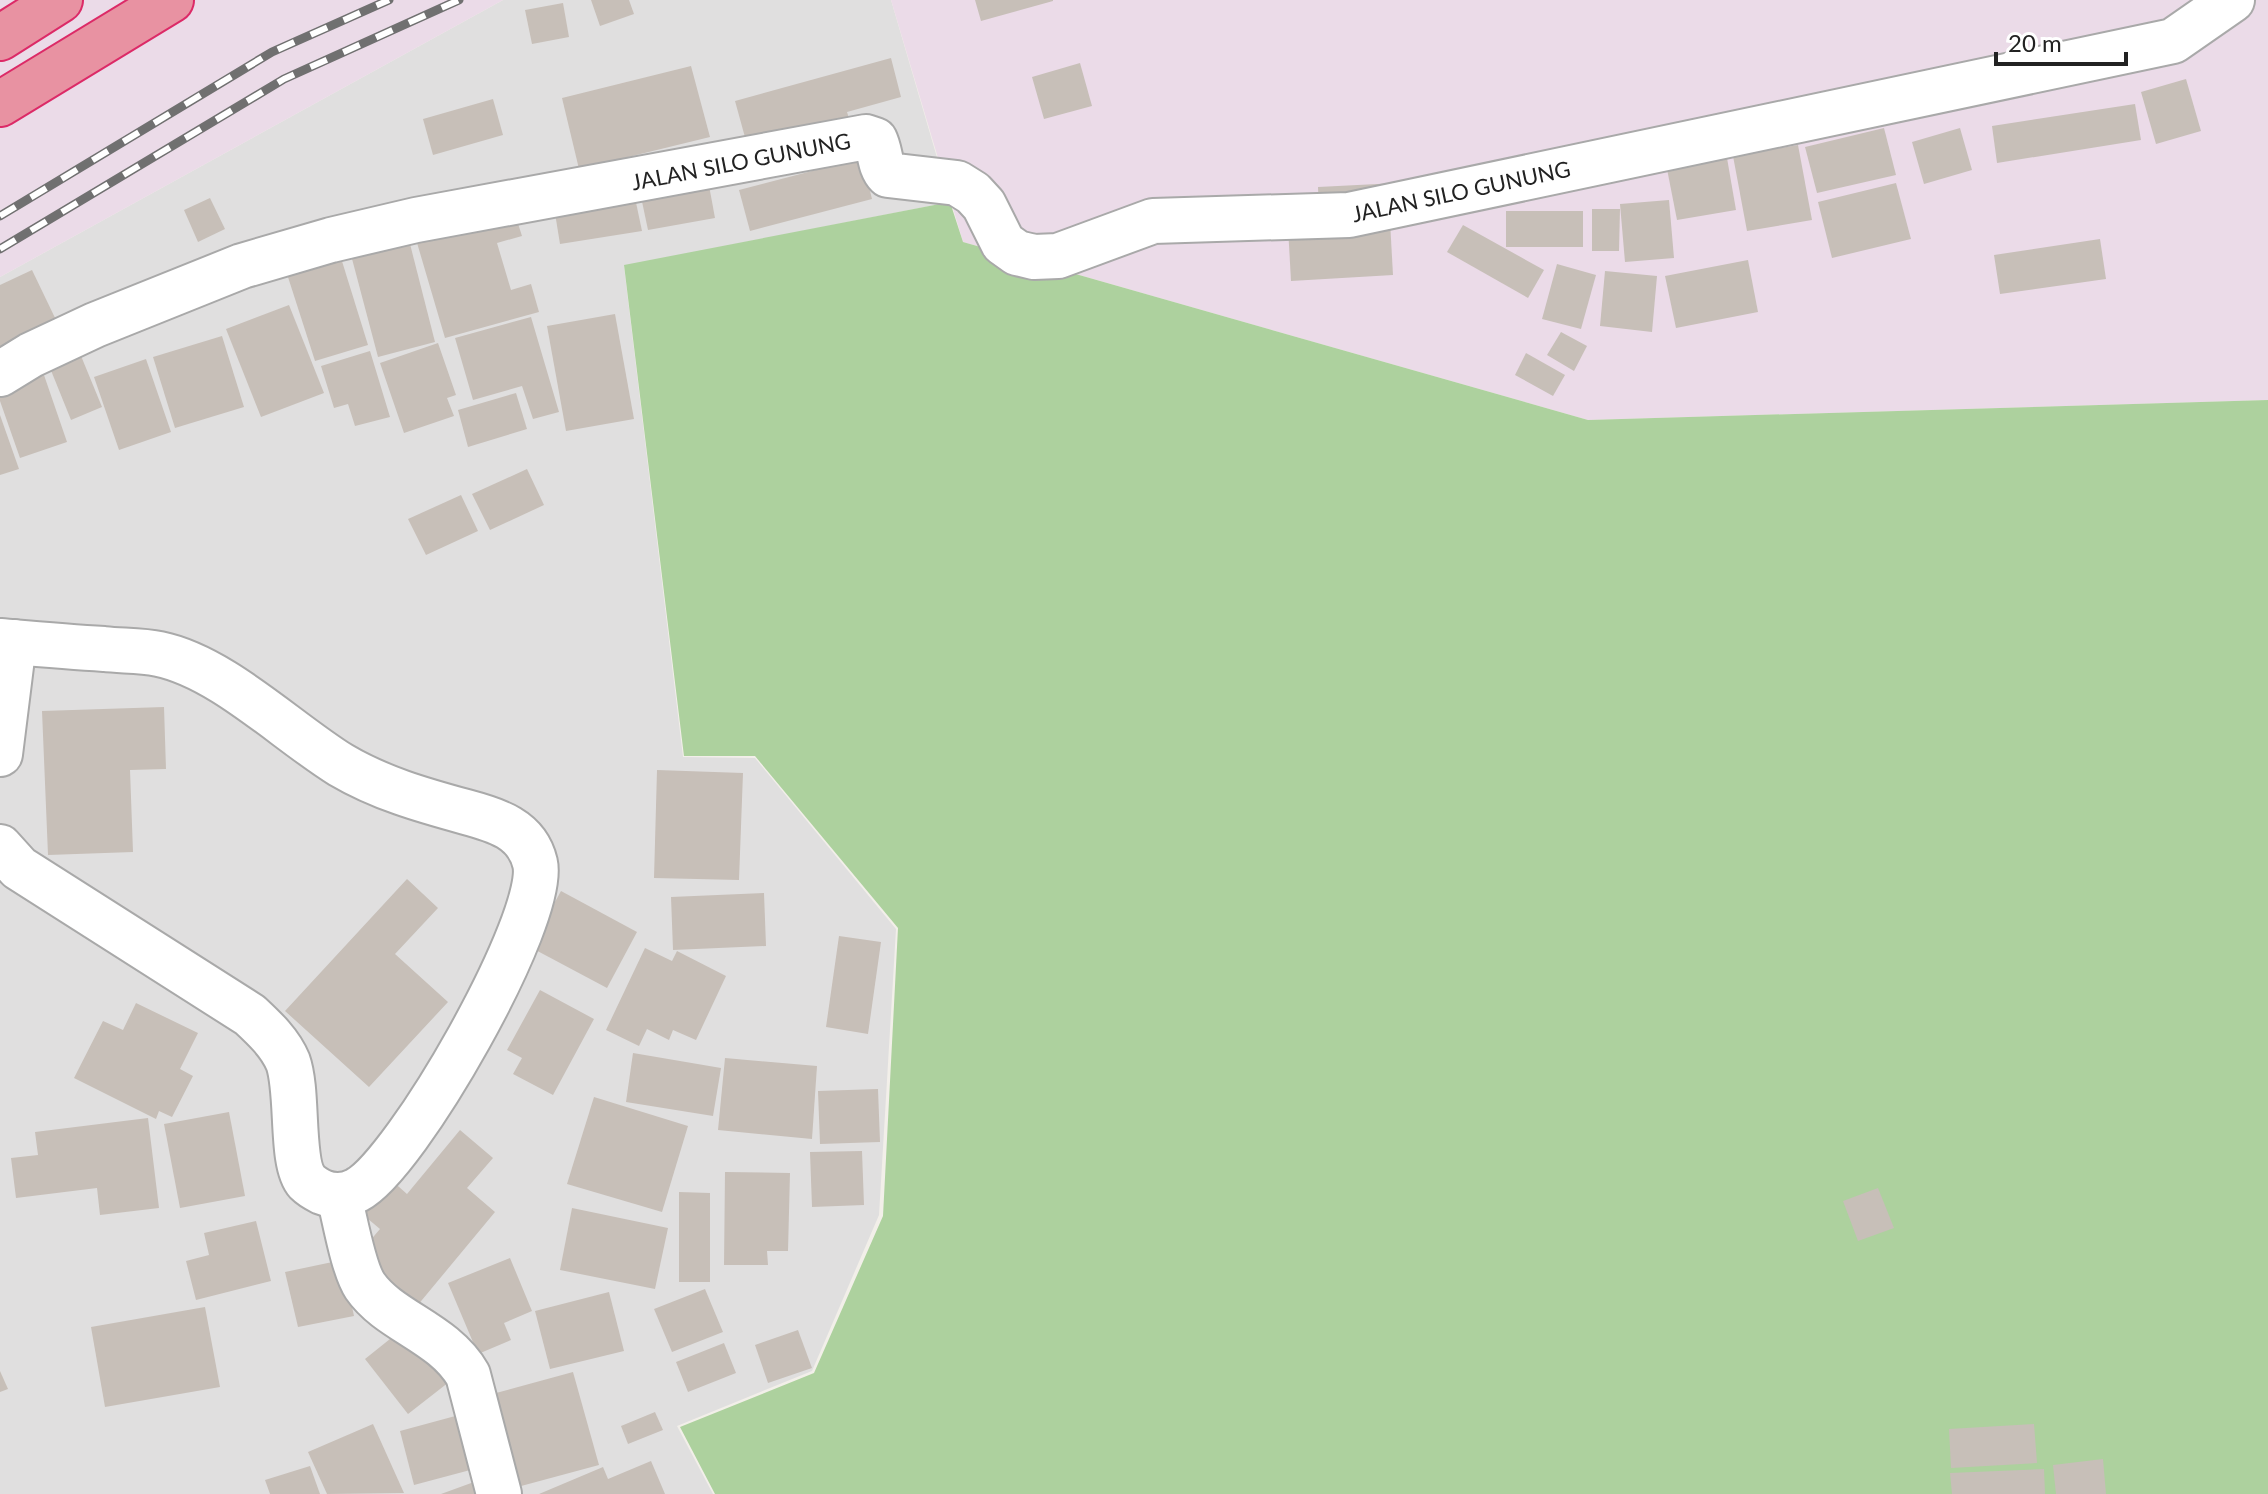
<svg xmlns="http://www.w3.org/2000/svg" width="2268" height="1494" font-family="Lato,sans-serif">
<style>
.residential{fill:#e0dfdf}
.industrial{fill:#ebdbe8}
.forest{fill:#add19e}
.building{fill:#c7bfb8}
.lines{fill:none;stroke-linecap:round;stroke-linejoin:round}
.street-casing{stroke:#a9a9a9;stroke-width:48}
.highway-casing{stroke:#dc2a67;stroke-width:48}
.street{stroke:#fff;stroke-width:44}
.highway{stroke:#e892a2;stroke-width:44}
.rail-casing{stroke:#707070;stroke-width:9}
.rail{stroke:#fff;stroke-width:6;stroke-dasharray:18;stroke-linecap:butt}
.labels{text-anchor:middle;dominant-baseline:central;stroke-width:6;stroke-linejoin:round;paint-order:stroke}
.street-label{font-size:22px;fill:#222;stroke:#fff}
</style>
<rect width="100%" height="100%" fill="#f2efe9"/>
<polygon class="residential" points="503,0 891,0 950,202 624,266 683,757 755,758 896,929 879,1215 812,1371 677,1426 713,1494 0,1494 0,277"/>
<g class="industrial">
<polygon points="0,0 503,0 0,277"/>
<polygon points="891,0 2268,0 2268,400 1588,420 963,242"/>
</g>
<polygon class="forest" points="950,202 963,242 1588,420 2268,400 2268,1494 715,1494 680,1427 814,1373 883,1216 898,928 755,756 684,756 624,265"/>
<g class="building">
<polygon points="591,0 629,0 634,14 600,26"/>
<polygon points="975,0 1053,0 1053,1 981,21"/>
<polygon points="563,3 569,37 532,44 525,10"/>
<polygon points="891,58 901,97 847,112 853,131 751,159 735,101"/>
<polygon points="1080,63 1092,106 1044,119 1032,77"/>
<polygon points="691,66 710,137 579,169 562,98"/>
<polygon points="2186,79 2201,131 2156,144 2141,92"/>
<polygon points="493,99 503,135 433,155 423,119"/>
<polygon points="2135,104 2141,140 1997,163 1992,126"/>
<polygon points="1884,128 1896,175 1817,193 1805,147"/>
<polygon points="1960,128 1972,170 1924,184 1912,142"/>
<polygon points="1798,145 1812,220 1747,231 1733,156"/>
<polygon points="862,158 872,199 750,231 739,190"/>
<polygon points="1727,158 1736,210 1677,220 1667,169"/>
<polygon points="708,180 715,218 648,230 640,192"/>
<polygon points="1417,182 1319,210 1318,187"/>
<polygon points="1896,183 1911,239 1832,258 1818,202"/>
<polygon points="634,193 642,231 560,244 554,207"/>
<polygon points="210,198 225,229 198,242 184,210"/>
<polygon points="1669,200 1674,258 1625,262 1620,204"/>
<polygon points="513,208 522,236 497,243 511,290 531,284 539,312 445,338 415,236"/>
<polygon points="1592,209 1620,209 1619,251 1592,251"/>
<rect x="1506" y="211" width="77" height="36"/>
<polygon points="1390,221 1393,275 1291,281 1288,227"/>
<polygon points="1463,225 1544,270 1528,298 1447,252"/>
<polygon points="2100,239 2106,279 2000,294 1994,255"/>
<polygon points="409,240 435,342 378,357 351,255"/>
<polygon points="341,258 368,345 315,361 287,274"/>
<polygon points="1748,260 1758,312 1676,328 1665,276"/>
<polygon points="1557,264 1596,275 1581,329 1542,319"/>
<polygon points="32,270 57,322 0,349 0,285"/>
<polygon points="1605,271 1657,276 1652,332 1600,326"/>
<polygon points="289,305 324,393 261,417 226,329"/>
<polygon points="615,314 634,419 566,431 547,326"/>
<polygon points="531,317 559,412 533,419 522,386 473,400 455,338"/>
<polygon points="1561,332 1587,346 1574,371 1547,355"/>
<polygon points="222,336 244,407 175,428 153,357"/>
<polygon points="438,343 456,395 447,398 454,416 404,433 380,363"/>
<polygon points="79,351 102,407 71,420 48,363"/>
<polygon points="370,351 390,417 355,426 348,404 334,408 321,366"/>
<polygon points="1526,353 1565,375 1553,396 1515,375"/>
<polygon points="146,359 171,432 119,450 94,377"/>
<polygon points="44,375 67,442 20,458 0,401 0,390"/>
<polygon points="516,393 527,429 468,447 458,410"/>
<polygon points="0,415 19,469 0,475"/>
<polygon points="527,469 544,505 490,530 472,494"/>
<polygon points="461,495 478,531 426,555 408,519"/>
<polygon points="164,707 166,769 130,770 133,852 48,855 42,711"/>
<polygon points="657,770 743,773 739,880 654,878"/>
<polygon points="407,879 438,908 395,954 448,1002 369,1087 285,1011"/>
<polygon points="561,891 637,932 607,988 530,947"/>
<polygon points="764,893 766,946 673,950 671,897"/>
<polygon points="839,936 881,942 868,1034 826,1027"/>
<polygon points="645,948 672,961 677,951 726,976 696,1040 673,1030 669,1040 647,1029 639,1046 606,1030"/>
<polygon points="540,990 594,1019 553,1095 513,1074 522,1058 507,1050"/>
<polygon points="136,1003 198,1033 180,1069 193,1076 172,1117 159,1111 156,1119 74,1078 103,1021 123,1030"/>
<polygon points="633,1053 721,1068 713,1116 626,1102"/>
<polygon points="725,1058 817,1066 812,1139 718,1130"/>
<polygon points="878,1089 880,1142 820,1144 818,1091"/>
<polygon points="594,1097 688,1126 662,1212 567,1184"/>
<polygon points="229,1112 245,1196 180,1208 164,1124"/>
<polygon points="148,1118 159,1208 100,1215 97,1188 16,1198 11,1158 38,1155 35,1132"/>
<polygon points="460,1130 493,1158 467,1188 495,1212 417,1306 357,1256 380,1229 361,1213 390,1179 407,1194"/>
<polygon points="862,1151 864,1205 812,1207 810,1152"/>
<polygon points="725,1172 790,1173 788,1251 767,1251 768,1265 724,1265"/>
<polygon points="1878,1188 1894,1228 1858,1241 1843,1201"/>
<polygon points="679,1192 710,1193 710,1282 679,1282"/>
<polygon points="572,1208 668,1228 655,1289 560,1270"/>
<polygon points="256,1221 271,1281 196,1300 186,1261 209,1255 204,1233"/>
<polygon points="510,1258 532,1311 504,1323 511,1340 478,1354 448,1283"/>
<polygon points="342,1260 354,1316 298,1327 285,1272"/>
<polygon points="705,1289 723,1332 672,1352 654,1309"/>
<polygon points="609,1292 624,1351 550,1369 535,1311"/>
<polygon points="205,1307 220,1387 105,1407 91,1327"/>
<polygon points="405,1327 449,1382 408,1414 365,1359"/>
<polygon points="798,1330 812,1368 768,1383 755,1345"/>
<polygon points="724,1343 736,1373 688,1392 676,1362"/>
<polygon points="0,1371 8,1389 0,1392"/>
<polygon points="573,1372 599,1465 510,1489 485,1396"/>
<polygon points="655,1412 663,1430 628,1444 621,1426"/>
<polygon points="459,1415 474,1469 414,1485 400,1431"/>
<polygon points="373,1424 404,1493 327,1494 308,1452"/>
<polygon points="2034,1424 2037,1463 1951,1468 1949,1429"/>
<polygon points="2103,1459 2106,1494 2056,1494 2053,1465"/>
<polygon points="651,1461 665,1494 539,1494 603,1467 608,1479"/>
<polygon points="310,1466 320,1494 270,1494 265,1480"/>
<polygon points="2044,1469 2045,1494 1952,1494 1950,1473"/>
<polygon points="474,1482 478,1494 441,1494"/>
</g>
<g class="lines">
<defs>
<g id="street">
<path d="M0,374l31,-19 64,-30 147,-59 89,-26 85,-20 450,-83 9,3c6,12 4,26 13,35l69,8 16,10 11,12 19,38 14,10 17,4 24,-1 95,-35 196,-6 824,-174 59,-41"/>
<path d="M0,641c35,3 69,6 104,8 18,2 37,1 55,5 63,13 127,77 182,111 39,23 81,35 125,47 30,8 61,17 69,51 13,54 -129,302 -178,327 -11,6 -22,7 -35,2 -4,-2 -12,-7 -15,-10 -17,-19 -8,-89 -19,-120 -8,-19 -23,-33 -38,-47l-231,-147 -19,-21"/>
<polyline points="0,754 14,642"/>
<path d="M339,1196c6,23 14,72 26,90 25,36 78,46 103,89l31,119"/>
</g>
<g id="highway">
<polyline points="0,38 60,0"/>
<polyline points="0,104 171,0"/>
</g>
</defs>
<use href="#street" class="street-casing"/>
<use href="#highway" class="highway-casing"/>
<use href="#street" class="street"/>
<use href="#highway" class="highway"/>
<defs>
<g id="rail">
<polyline points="0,216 272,52 389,0"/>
<polyline points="0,249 284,79 459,0"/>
</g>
</defs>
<use href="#rail" class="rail-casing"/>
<use href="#rail" class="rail"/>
</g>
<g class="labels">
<g class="street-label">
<text transform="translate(741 161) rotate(-11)">JALAN SILO GUNUNG</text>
<text transform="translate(1461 191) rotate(-12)">JALAN SILO GUNUNG</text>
</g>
</g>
<path d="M1996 52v12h130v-12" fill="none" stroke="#222222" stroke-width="4"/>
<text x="2008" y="52" font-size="24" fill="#222222" stroke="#ffffff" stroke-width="6" paint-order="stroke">20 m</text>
</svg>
